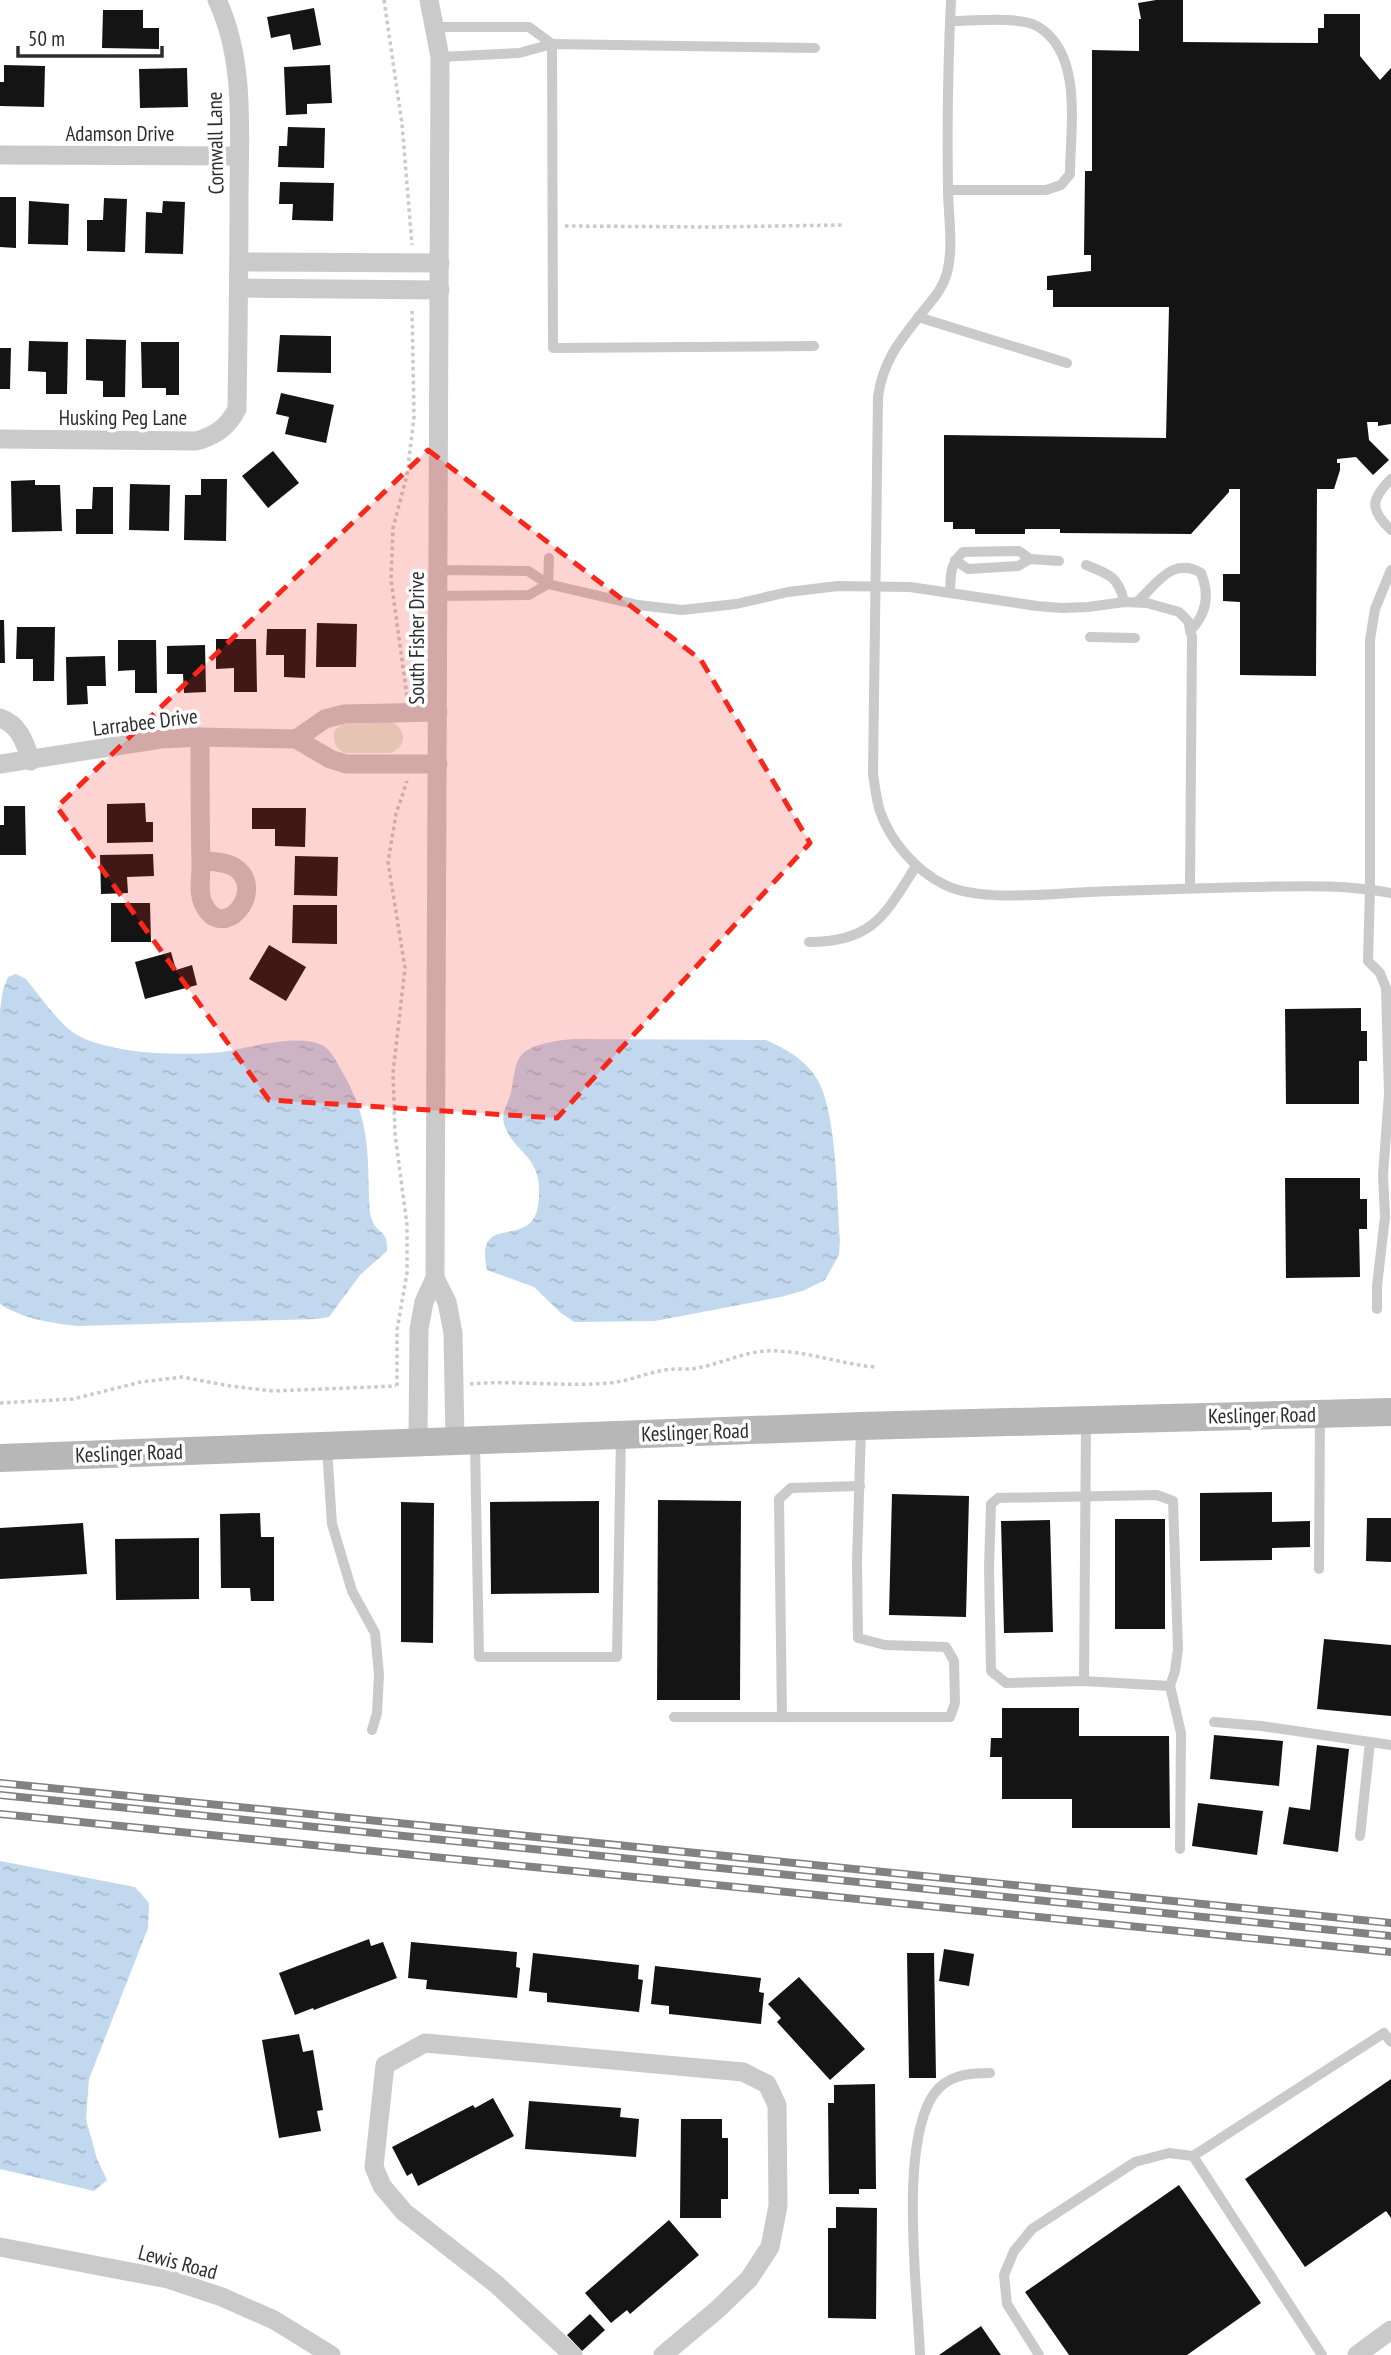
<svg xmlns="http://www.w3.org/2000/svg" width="1391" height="2355" font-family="'PT Sans Narrow',sans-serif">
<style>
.grass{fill:#e1ecd9}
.water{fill:url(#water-ripples)}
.building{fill:#141414}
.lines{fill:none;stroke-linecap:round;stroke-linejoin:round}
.path{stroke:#cacaca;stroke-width:3.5;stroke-dasharray:3.5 3.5;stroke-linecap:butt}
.service{stroke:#cacaca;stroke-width:10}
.minor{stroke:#cacaca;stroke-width:19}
.secondary{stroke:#b7b7b7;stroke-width:28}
.rail-casing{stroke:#828282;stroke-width:8}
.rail{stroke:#fff;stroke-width:5;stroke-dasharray:16;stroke-linecap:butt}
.marked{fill:#f7271c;fill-opacity:0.2;stroke:#f7271c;stroke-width:5;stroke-dasharray:14 9;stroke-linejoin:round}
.labels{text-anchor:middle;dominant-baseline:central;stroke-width:7;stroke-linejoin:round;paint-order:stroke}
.street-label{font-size:21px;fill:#2d2d2d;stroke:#fff}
</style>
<defs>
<pattern id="water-ripples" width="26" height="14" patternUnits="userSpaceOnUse" patternTransform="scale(1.75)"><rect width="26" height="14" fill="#c2d8ee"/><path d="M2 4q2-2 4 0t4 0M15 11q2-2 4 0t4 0" fill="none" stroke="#a7bacc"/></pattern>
</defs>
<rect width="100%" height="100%" fill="#fff"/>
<path class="grass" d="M392,722c16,8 14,26 -2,31h-45c-10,-4 -13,-13 -10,-23l7,-6z"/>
<g class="water">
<path d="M16,974l10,5c12,15 31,41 45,52 16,12 37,15 55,19 23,4 73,5 96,2 27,-4 75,-19 100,-7 8,4 13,14 17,21 29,49 29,77 30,133 1,6 0,15 3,21 6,16 16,8 15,31l-27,24 -31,42 -12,2 -239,7c-27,-3 -55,-7 -78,-22v-294l3,-20 5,-13z"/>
<path d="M575,1039l191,1c20,9 40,20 51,39 20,33 20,120 23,161l-1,15 -14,25 -20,10 -24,7 -126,24 -81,1 -13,-9 -27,-26 -47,-17c-12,-55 34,-25 48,-54 3,-6 4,-16 4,-22 2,-40 -26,-41 -35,-70 -3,-10 4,-21 7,-31 2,-10 3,-27 9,-36 9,-14 41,-17 55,-18z"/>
<polygon points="0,1861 135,1887 149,1903 148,1928 89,2079 86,2119 97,2159 107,2180 94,2191 0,2169"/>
</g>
<g class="building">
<polygon points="1156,0 1183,0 1183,42 1318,43 1318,28 1324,28 1324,14 1360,14 1360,56 1380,80 1391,68 1391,424 1378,426 1378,422 1367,422 1369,440 1389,460 1373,475 1356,457 1337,459 1337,463 1340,463 1340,470 1334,489 1317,489 1316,676 1240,675 1240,602 1223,601 1223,574 1240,574 1240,489 1229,489 1229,492 1191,534 1060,533 1060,529 1025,529 1025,534 975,534 975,529 953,529 953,522 944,522 944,435 1166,438 1169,307 1053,307 1053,290 1047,290 1047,276 1091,271 1091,255 1084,255 1085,171 1092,171 1092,50 1139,51 1139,19 1141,19 1138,3"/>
<polygon points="314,8 321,45 293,50 290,34 271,38 267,17"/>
<polygon points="103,10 143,10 143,28 159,28 159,49 102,48"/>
<polygon points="4,65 45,66 44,107 0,106 0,82 4,82"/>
<polygon points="330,65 332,103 307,104 307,114 286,115 284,67"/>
<polygon points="187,68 188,107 140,108 139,69"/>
<polygon points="288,127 325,128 324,168 278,167 279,146 287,146"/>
<polygon points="280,182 334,183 333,221 292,220 293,204 279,204"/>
<polygon points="0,197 16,197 16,248 0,247"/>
<polygon points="104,198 127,199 125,252 87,251 87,220 103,220"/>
<polygon points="29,201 69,204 68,245 28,244"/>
<polygon points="163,201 185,202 183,254 145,253 146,212 162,213"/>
<polygon points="280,335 331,336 331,373 277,372"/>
<polygon points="86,339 126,340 125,397 103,397 103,381 86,380"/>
<polygon points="29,341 68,342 67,394 46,394 46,372 28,371"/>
<polygon points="141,342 179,342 179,395 166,395 166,388 142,388"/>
<polygon points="0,348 11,348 10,389 0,389"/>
<polygon points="281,393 334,405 326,443 285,434 289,417 276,414"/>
<polygon points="273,451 299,483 268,508 242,476"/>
<polygon points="201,479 227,479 226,541 184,540 185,495 201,495"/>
<polygon points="35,480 35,485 60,485 62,531 12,532 11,481"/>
<polygon points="130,484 170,485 169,531 129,530"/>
<polygon points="93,487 113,487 113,534 76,534 76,509 92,509"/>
<polygon points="0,620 4,620 5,663 0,663"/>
<polygon points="317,623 357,624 356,667 316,667"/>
<polygon points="17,627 55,627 54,681 33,681 33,659 16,659"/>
<polygon points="267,629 306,629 305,678 284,677 284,655 266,655"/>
<polygon points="216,639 256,639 257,692 234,692 234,668 216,669"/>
<polygon points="118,640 156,640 157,693 135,693 135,670 118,671"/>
<polygon points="205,645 206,692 184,693 183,674 167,674 167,646"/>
<polygon points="105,656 106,686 87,686 88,704 67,705 66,657"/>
<polygon points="145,803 146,822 153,822 153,842 107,843 107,804"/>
<polygon points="4,806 25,806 26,855 0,855 0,825 4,825"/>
<polygon points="252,808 306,808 305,847 275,846 275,829 252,829"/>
<polygon points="153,854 154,876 127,877 128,893 101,894 100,855"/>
<polygon points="295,856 338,857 337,896 294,895"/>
<polygon points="111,903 150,903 151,942 111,942"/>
<polygon points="293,905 337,905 337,944 292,943"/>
<polygon points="269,945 306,967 286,1001 249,979"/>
<polygon points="171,952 176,970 192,965 197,985 145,999 135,962"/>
<polygon points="1361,1008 1361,1031 1367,1031 1367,1061 1359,1061 1359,1104 1286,1104 1285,1009"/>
<polygon points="1285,1178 1360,1178 1360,1199 1367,1199 1367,1229 1359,1229 1360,1277 1286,1278"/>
<polygon points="1272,1492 1272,1522 1310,1521 1310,1547 1272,1548 1272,1560 1200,1561 1200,1493"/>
<polygon points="892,1494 969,1496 966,1617 889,1615"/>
<polygon points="658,1500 741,1501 740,1700 657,1700"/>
<polygon points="599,1501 599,1593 491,1594 490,1502"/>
<polygon points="401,1502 434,1503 433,1643 401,1642"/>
<polygon points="260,1513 261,1537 274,1537 274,1601 251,1601 250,1588 221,1588 220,1514"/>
<polygon points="1367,1518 1391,1518 1391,1562 1366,1561"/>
<rect x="1115" y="1519" width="50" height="110"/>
<polygon points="1050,1520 1053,1632 1004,1633 1001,1521"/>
<polygon points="83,1523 87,1574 0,1579 0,1528"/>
<polygon points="199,1538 199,1599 116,1600 115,1539"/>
<polygon points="1324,1639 1391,1645 1391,1716 1317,1709"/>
<polygon points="1002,1708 1079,1708 1079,1736 1169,1736 1170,1828 1072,1828 1072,1799 1002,1799 1002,1757 990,1757 991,1738 1002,1738"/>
<polygon points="1214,1735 1283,1741 1279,1786 1210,1779"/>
<polygon points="1317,1745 1349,1749 1338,1852 1283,1844 1289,1807 1310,1810"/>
<polygon points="1198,1803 1263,1811 1257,1855 1192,1846"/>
<polygon points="369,1939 371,1946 383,1942 397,1978 314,2010 313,2008 295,2015 279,1973"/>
<polygon points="411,1942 517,1952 516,1967 520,1968 517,1998 426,1989 427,1980 408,1978"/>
<polygon points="944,1949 974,1954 969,1986 939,1981"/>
<polygon points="533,1953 639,1965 638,1979 643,1980 639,2012 547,2002 547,1993 529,1991"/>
<polygon points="907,1953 934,1953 936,2078 909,2078"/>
<polygon points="655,1966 761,1978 759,1992 764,1993 761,2024 669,2014 669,2006 651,2004"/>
<polygon points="799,1977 865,2049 830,2080 777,2022 781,2018 768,2004"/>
<polygon points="299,2034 303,2052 313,2050 323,2110 317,2111 321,2131 279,2138 262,2040"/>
<polygon points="1391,2079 1391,2218 1386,2211 1305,2267 1245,2179"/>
<polygon points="875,2084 876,2189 859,2189 859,2194 829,2194 828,2103 834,2103 834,2085"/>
<polygon points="493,2098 514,2136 418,2186 412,2173 407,2176 392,2147 473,2105 475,2108"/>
<polygon points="529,2101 621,2108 620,2117 639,2119 636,2157 525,2149"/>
<polygon points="681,2119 722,2119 722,2138 728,2138 728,2199 721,2199 721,2218 680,2218"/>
<polygon points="1179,2185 1261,2303 1187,2355 1069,2355 1025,2292"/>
<polygon points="836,2207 877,2208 876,2319 828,2318 828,2228 836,2228"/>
<polygon points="669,2220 699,2255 630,2314 627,2310 611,2323 585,2293"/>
<polygon points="590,2314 605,2330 582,2351 567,2335"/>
<polygon points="981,2326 1001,2355 939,2355"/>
</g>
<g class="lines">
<g class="path">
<polyline points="384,0 402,124 412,245"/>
<polyline points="565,226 711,227 842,225"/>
<polyline points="407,696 391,580 393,528 407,475 414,417 412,308"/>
<path d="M470,1384c46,-4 92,3 139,-1 21,-2 37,-10 56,-13 11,-2 22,0 32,-2 23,-4 44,-15 68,-17 36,-2 74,13 110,16"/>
<polyline points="397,1386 397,1330 407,1273 407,1225 395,1134 393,1073 405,968 388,862 396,814 407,781"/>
<polyline points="0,1403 73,1399 141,1382 182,1377 230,1386 273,1391 396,1386"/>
</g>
<g class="service">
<path d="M951,0c-3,62 -4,125 -3,188 0,28 6,57 -1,85 -4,15 -13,25 -22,36 -23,29 -42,50 -47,88l-5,377c2,12 3,25 7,37 10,30 36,60 65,74 36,17 103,9 143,7 55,-2 110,-4 165,-5 48,-1 91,-3 138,6"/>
<polyline points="435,27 529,27 552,44 519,53 440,57"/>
<path d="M948,190h98l15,-5 9,-11c0,-45 14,-121 -33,-148 -18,-10 -65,-5 -87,-5"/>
<polyline points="918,317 1067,363"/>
<polyline points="814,346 553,348 552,44 815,48"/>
<path d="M1391,479c-20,20 -22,30 0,51"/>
<polyline points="1030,559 1059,561"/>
<path d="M1086,565c23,9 33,12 38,37"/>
<polyline points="439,570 528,571 548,584 638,605 682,610 736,604 788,592 838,586 910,587 1037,606 1061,608 1088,607 1124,602 1147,603 1179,612 1188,621 1192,637 1190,888"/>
<polyline points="548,584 549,558"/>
<path d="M950,593c1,-19 -1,-27 13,-41l56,-1 11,8 -12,7 -50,3 -13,-9"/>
<polyline points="439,596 529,595 548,584"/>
<path d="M1137,602c20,-18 35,-46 64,-29 9,22 6,41 -11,58"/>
<polyline points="1090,637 1135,638"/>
<path d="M809,942c64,0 76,-27 107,-76"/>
<polyline points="1377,1309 1377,1286 1385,1217 1383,1175 1389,1094 1386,988 1380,973 1368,961 1370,889 1370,640 1375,609 1391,570"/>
<polyline points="475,1444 479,1657 617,1657 621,1436"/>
<polyline points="327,1449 332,1524 352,1591 375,1633 379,1674 377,1713 372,1730"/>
<polyline points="1319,1569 1320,1415"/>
<polyline points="1084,1681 1170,1686 1175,1671 1178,1649 1173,1501 1157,1495 998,1498 991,1504 989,1568 991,1671 1006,1683 1084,1681 1086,1424"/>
<polyline points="1170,1686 1181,1733 1180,1849"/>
<polyline points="674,1717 950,1717 955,1703 954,1661 946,1647 885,1645 858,1638 857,1562 861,1427"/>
<polyline points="782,1717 779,1499 791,1488 860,1486"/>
<polyline points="1214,1722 1261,1726 1391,1745"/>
<polyline points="1360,1836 1370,1742"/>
<path d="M920,2355c-2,-60 -24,-227 20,-268 14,-13 32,-14 50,-14"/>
<polyline points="1039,2355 1007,2304 1004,2275 1014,2251 1032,2229 1135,2162 1169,2153 1193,2156"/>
<polyline points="1322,2355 1193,2156 1384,2033 1391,2042"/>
</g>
<g class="minor">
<polyline points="429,0 440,57 435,1272 435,1278 447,1302 453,1333 455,1440"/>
<polyline points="0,155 239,156"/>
<polyline points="239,262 440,263"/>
<polyline points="239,288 440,290"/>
<path d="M0,439l196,2c19,-5 32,-14 41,-32 1,-70 2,-139 2,-209 0,-65 7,-139 -22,-200"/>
<path d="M0,718c20,7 25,25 31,43"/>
<path d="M200,737c0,43 0,86 1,129 0,11 -3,27 2,37 19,42 63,-11 34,-34 -9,-8 -25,-7 -36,-9"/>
<polyline points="0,764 161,739 200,737 296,739"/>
<polyline points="438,764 346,764 330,759 296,739 325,719 344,714 438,712"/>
<polyline points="418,1442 419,1329 424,1302 435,1278"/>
<polyline points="0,2247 168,2279 222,2297 274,2320 331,2355"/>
<polyline points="573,2355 496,2284 404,2212 382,2186 374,2167 385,2065 425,2043 743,2072 767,2084 777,2105 778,2206 770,2247 749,2279 718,2309 663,2355"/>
<polyline points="1357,2355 1391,2330"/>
</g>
<polyline class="secondary" points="0,1458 861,1426 1391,1412"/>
<defs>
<g id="rail">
<polyline points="0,1783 1391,1923"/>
<polyline points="0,1795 1391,1936"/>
<polyline points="0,1814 1391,1952"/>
</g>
</defs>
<use href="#rail" class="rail-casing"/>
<use href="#rail" class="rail"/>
</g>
<path class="marked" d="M428,450l273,210 109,183 -253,275 -288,-18 -212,-293z"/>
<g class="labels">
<g class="street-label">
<text x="120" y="133">Adamson Drive</text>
<text transform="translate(215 143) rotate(-91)">Cornwall Lane</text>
<text x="123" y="417">Husking Peg Lane</text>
<text transform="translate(416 638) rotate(-90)">South Fisher Drive</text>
<text transform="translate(145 722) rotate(-7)">Larrabee Drive</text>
<text transform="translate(1262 1415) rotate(-1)">Keslinger Road</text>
<text transform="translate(695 1432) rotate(-2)">Keslinger Road</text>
<text transform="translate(129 1453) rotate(-2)">Keslinger Road</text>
<text transform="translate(178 2262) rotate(15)">Lewis Road</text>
</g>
</g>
<path d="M18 46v10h144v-10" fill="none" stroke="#2d2d2d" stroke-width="3.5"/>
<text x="28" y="46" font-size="21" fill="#2d2d2d" stroke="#ffffff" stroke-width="5" paint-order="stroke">50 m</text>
</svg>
